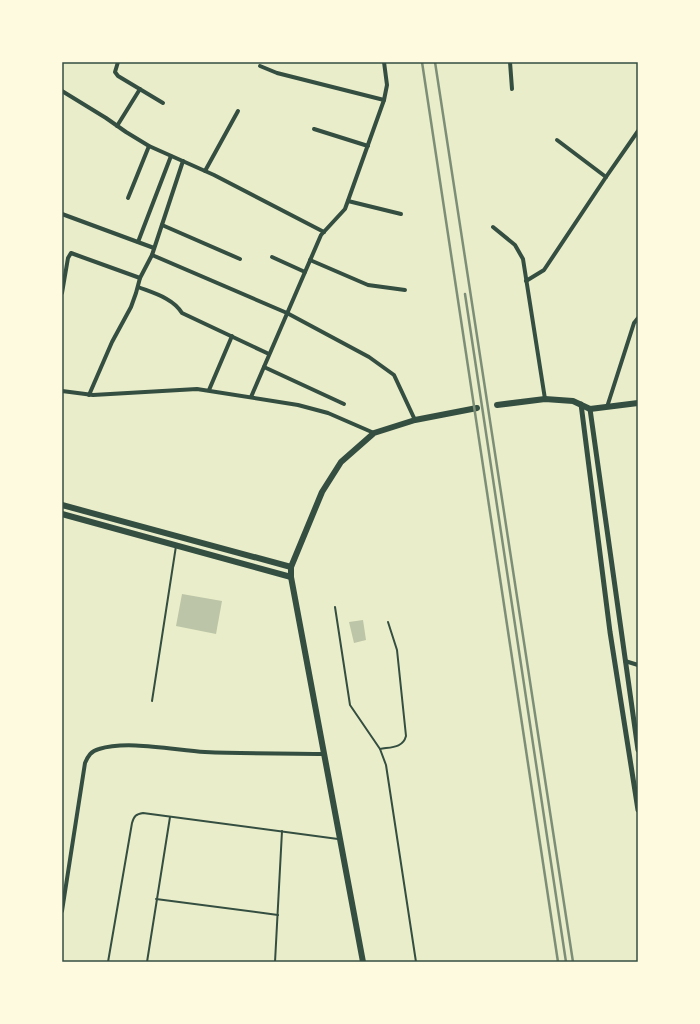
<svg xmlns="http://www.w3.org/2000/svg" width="700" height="1024" font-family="Barlow,sans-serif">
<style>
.building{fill:#bcc5a7}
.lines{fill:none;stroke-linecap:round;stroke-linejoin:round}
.service{stroke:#344e41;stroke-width:2}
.minor{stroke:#344e41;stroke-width:4}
.tertiary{stroke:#344e41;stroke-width:5}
.secondary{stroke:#344e41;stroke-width:6}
.rail{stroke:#7c8e77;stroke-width:2.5}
.neatline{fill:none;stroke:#344e41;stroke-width:1.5}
</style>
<rect width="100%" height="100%" fill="#e9edc9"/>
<g class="building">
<polygon points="182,594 222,601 216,634 176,626"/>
<polygon points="363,620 366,640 354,643 349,622"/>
</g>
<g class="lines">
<g class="service">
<polyline points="335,607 350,705 380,749 386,765 416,962"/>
<polyline points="152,701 176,546"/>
<path d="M380,749c11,-2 23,-1 26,-13l-9,-86 -9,-28"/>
<polyline points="156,899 278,915"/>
<path d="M108,962l24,-139c2,-7 4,-9 11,-10l195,26"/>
<polyline points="147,962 170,817"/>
<polyline points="275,962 282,831"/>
</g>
<g class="minor">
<polyline points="118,62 115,72 118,76 163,103"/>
<polyline points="510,62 512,89"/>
<polyline points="260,66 277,73 384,100"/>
<polyline points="62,91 106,118 126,132 149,146 214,175 324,232"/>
<polyline points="117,126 140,89"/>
<polyline points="314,129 368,146"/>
<polyline points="557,140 606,177"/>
<polyline points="205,171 238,111"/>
<polyline points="128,198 149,146"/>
<polyline points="348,201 401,214"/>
<polyline points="62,214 154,248"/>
<polyline points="162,225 240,259"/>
<polyline points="493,227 515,245 523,259 545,399"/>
<polyline points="138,242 171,156"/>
<polyline points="152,255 287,313 369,357 394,375 415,420"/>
<polyline points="272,257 305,272"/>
<polyline points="310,260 368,285 405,290"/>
<polyline points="526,281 544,270 606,177 638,131"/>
<path d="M138,287c15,6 35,11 44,26l87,41"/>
<polyline points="62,293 68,258 71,253 140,278"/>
<polyline points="264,367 344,404"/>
<polyline points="209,390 232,336"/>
<polyline points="62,391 93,395 197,389 298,405 328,413 374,433"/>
<polyline points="89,395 112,342 131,307 136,293 140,278 152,255 183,161"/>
<polyline points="251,397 321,235 345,209 384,100 387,85 384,62"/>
<polyline points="607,407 634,323 638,318"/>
<polyline points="625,661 638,665"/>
<path d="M62,911l23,-148c3,-7 6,-12 14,-14 28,-9 75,1 106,3 39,2 79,1 118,2"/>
</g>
<g class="tertiary">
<polyline points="581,404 610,632 638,810"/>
<polyline points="590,409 638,750"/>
</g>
<g class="secondary">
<polyline points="497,405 545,399 573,401 590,409 638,403"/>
<polyline points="62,505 291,567"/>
<polyline points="62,514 291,577"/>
<polyline points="363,962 291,577 291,567 322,492 341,462 374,433 415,420 477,408"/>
</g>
<g class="rail">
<polyline points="422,62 558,962"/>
<polyline points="435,62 573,962"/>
<polyline points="465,294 566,962"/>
</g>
</g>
<rect width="700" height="1024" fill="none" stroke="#fefae0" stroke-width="126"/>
<rect x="63" y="63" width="574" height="898" class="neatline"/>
</svg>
